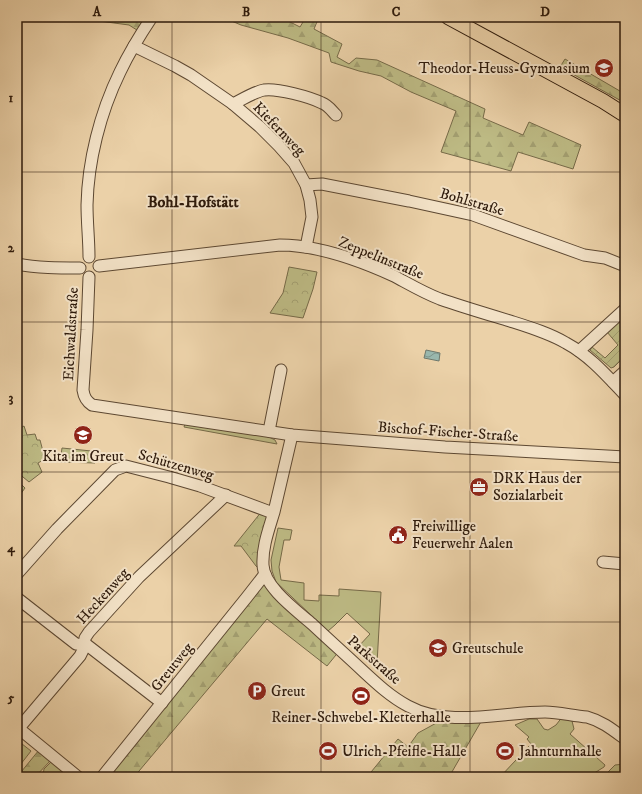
<svg xmlns="http://www.w3.org/2000/svg" width="642" height="794" font-family="'IM FELL DW Pica',serif">
<style>
.grass{fill:#bdba84;stroke:#766a48}
.forest{fill:url(#forest-firs);stroke:#766a48}
.park{fill:url(#park-crowns);stroke:#766a48}
.garden{fill:url(#garden-furrows);stroke:#766a48}
.water{fill:url(#water-waves);stroke:#6e786c}
.lines{fill:none;stroke-linecap:round;stroke-linejoin:round}
.minor-casing{stroke:#5d4832;stroke-width:13}
.major-casing{stroke:#2e1a0b;stroke-width:16}
.minor{stroke:#f2e1c6;stroke-width:11}
.major{stroke:#ebd1a8;stroke-width:14}
.grid{fill:none;stroke:#2e1a0b;stroke-width:1;stroke-opacity:0.55}
.labels{text-anchor:middle;dominant-baseline:central;stroke-width:4;stroke-linejoin:round;paint-order:stroke}
.poi-label{font-size:15px;fill:#2e1a0b;stroke:#f2e1c6;text-anchor:start}
.street-label{font-size:15px;fill:#2e1a0b;stroke:#f2e1c6}
.neighbourhood-label{font-size:16px;font-weight:bold;fill:#2e1a0b;stroke:#f2e1c6}
.neatline{fill:none;stroke:#2e1a0b;stroke-width:1.5}
.grid-label{font-size:13px;text-anchor:middle;font-weight:bold;fill:#2e1a0b}
</style>
<defs>
<pattern id="forest-firs" width="22" height="20" patternUnits="userSpaceOnUse"><rect width="22" height="20" fill="#bdba84"/><path d="M5 1l3.5 6h-7zM16 11l3.5 6h-7z" fill="#a39f71"/></pattern>
<pattern id="park-crowns" width="20" height="18" patternUnits="userSpaceOnUse"><rect width="20" height="18" fill="#bdba84"/><path d="M2 6a3 3 0 1 1 6 0M12 15a3 3 0 1 1 6 0" fill="none" stroke="#a39f71"/></pattern>
<pattern id="garden-furrows" width="10" height="10" patternUnits="userSpaceOnUse"><rect width="10" height="10" fill="#bdba84"/><path d="M-1 1l2-2M0 10L10 0M9 11l2-2" fill="none" stroke="#a39f71"/></pattern>
<pattern id="water-waves" width="16" height="10" patternUnits="userSpaceOnUse"><rect width="16" height="10" fill="#99b7ad"/><path d="M0 5q4-4 8 0t8 0" fill="none" stroke="#7d948b"/></pattern>
</defs>
<rect width="100%" height="100%" fill="#ebd1a8"/>
<filter id="stains"><feTurbulence type="fractalNoise" baseFrequency=".005" numOctaves="4"/><feColorMatrix values="0 0 0 0 .2 0 0 0 0 .09 0 0 0 0 .02 0 0 0 .5 -.17"/></filter>
<radialGradient id="worn" r=".72"><stop offset=".6" stop-color="#630" stop-opacity="0"/><stop offset="1" stop-color="#630" stop-opacity=".3"/></radialGradient>
<g class="grass">
<polygon points="186,421 267,436 275,440 277,444 184,427"/>
<polygon points="17,480 25,488 17,499"/>
<polygon points="278,528 292,530 290,540 284,540 279,567 281,580 304,583 304,600 319,601 319,595 339,596 339,589 381,592 377,664 358,647 370,634 347,613 335,625 328,631 276,582 272,571 271,560"/>
<polygon points="563,716 571,717 574,729 570,734 605,765 604,767 588,777 500,777 531,744 527,739 529,737 515,725 529,719 537,719 544,729 548,730 556,725"/>
<polygon points="17,740 31,751 17,769"/>
<polygon points="52,761 74,777 42,777 43,775 44,769"/>
<polygon points="625,764 625,777 619,777 607,773 615,765"/>
</g>
<g class="forest">
<polygon points="85,17 150,17 140,32 129,25 84,19"/>
<polygon points="222,17 280,17 300,27 306,17 319,17 314,29 342,44 337,57 349,64 356,58 377,60 485,109 483,118 523,135 529,122 581,145 573,169 518,152 511,171 441,152 456,111 411,92 381,76 359,71 331,62 329,53 288,38 241,25"/>
<polygon points="565,59 625,94 625,103 560,67"/>
<polygon points="265,574 340,650 327,666 267,619 134,777 102,777"/>
<polygon points="482,720 449,777 367,777 398,739 408,747 418,733 440,721"/>
<polygon points="39,750 51,760 35,777 17,777"/>
</g>
<g class="park">
<polygon points="289,267 317,272 313,289 303,318 270,313 283,293"/>
<polygon points="24,426 27,435 35,434 37,440 40,440 45,459 38,463 42,472 29,482 17,472 17,430"/>
<polygon points="62,448 101,452 95,463 60,462"/>
<polygon points="262,511 271,514 262,572 256,566 241,546 234,546"/>
</g>
<polygon class="garden" points="625,315 625,347 620,352 625,356 614,367 611,368 590,350 592,347 605,358 618,345 607,332"/>
<polygon class="water" points="426,350 440,353 439,361 424,358"/>
<g class="lines">
<defs>
<g id="minor">
<path d="M134,46l41,20 16,9 42,29c10,-5 21,-12 31,-14 13,-2 46,7 58,13 6,2 10,8 14,12"/>
<polyline points="233,104 260,127 279,146 294,163 306,185 310,200 312,217 306,247"/>
<polyline points="306,185 322,184 409,201 473,215 584,255 605,258 625,266"/>
<path d="M89,257c0,-17 -2,-34 -2,-52 1,-44 13,-92 33,-133 9,-19 20,-37 32,-55"/>
<path d="M17,264c21,4 41,4 63,4"/>
<path d="M99,266l181,-21c39,0 79,15 114,31 15,8 30,17 46,23 23,8 47,15 70,22 19,6 39,12 56,22 24,13 41,33 59,52"/>
<path d="M89,277l-2,53 -4,60c1,7 3,11 9,15l200,30 153,12 180,10"/>
<polyline points="579,351 625,309"/>
<polyline points="613,382 625,371"/>
<polyline points="269,431 281,370"/>
<path d="M292,435c-6,26 -12,51 -18,77 -5,17 -12,35 -11,53 1,22 33,45 49,59 17,16 34,31 51,47 14,13 28,26 45,35 40,22 94,6 137,6 14,0 28,4 42,5 15,4 26,13 38,22"/>
<polyline points="603,562 625,564"/>
<polyline points="17,574 57,529 115,470 126,466 169,477 200,486 273,513"/>
<polyline points="17,598 76,644 87,645 162,703"/>
<polyline points="17,727 78,777"/>
<polyline points="19,728 80,656 84,648 85,638 89,632 139,577 226,495"/>
<polyline points="102,777 247,597 265,574"/>
</g>
<polyline id="major" points="448,17 603,101 625,115"/>
</defs>
<use href="#minor" class="minor-casing"/>
<use href="#major" class="major-casing"/>
<use href="#minor" class="minor"/>
<use href="#major" class="major"/>
</g>
<path class="grid" d="M172,17v760M321,17v760M470,17v760M17,172h608M17,322h608M17,472h608M17,622h608"/>
<defs>
<symbol id="school-disc" viewBox="-11 -11 22 22"><circle r="9.5" fill="#8f2418" stroke="#f2e1c6"/><path d="M0-5L7-2L0 1L-7-2ZM-4 1L0 2.5L4 1V4Q0 6-4 4Z" fill="#fff"/></symbol>
<symbol id="office-disc" viewBox="-11 -11 22 22"><circle r="9.5" fill="#8f2418" stroke="#f2e1c6"/><path d="M-6-3h4V-5.5h4V-3h4V5H-6ZM-1-4.5V-3h2v-1.5ZM-6 0V1H6V0Z" fill="#fff"/></symbol>
<symbol id="civic-disc" viewBox="-11 -11 22 22"><circle r="9.5" fill="#8f2418" stroke="#f2e1c6"/><path d="M-.6-6.5H3V-4.5H.6V-3L4-1V1h2V6H-6V1h2V-1L-.6-3ZM-1.2 2.5V6h2.4V2.5Z" fill="#fff"/></symbol>
<symbol id="parking-disc" viewBox="-11 -11 22 22"><circle r="9.5" fill="#8f2418" stroke="#f2e1c6"/><path d="M-3.5-5.5H1a3.5 3.5 0 0 1 0 7H-1V5.5H-3.5ZM-1-3.4V-.6H.8a1.4 1.4 0 0 0 0-2.8Z" fill="#fff"/></symbol>
<symbol id="stadium-disc" viewBox="-11 -11 22 22"><circle r="9.5" fill="#8f2418" stroke="#f2e1c6"/><path d="M0-5a6.5 5 0 1 0 0 10a6.5 5 0 1 0 0-10ZM-3.5-1.8h7v3.6h-7Z" fill="#fff"/></symbol>
</defs>
<g fill-rule="evenodd">
<use href="#school-disc" x="593" y="57" width="22" height="22"/>
<use href="#school-disc" x="72" y="424" width="22" height="22"/>
<use href="#office-disc" x="468" y="476" width="22" height="22"/>
<use href="#civic-disc" x="387" y="524" width="22" height="22"/>
<use href="#school-disc" x="427" y="637" width="22" height="22"/>
<use href="#parking-disc" x="246" y="680" width="22" height="22"/>
<use href="#stadium-disc" x="350" y="685" width="22" height="22"/>
<use href="#stadium-disc" x="317" y="740" width="22" height="22"/>
<use href="#stadium-disc" x="494" y="740" width="22" height="22"/>
</g>
<g class="labels">
<g class="poi-label">
<text x="590" y="68" text-anchor="end">Theodor-Heuss-Gymnasium</text>
<text x="83" y="456" text-anchor="middle">Kita im Greut</text>
<text x="493" y="478">DRK Haus der<tspan x="493" dy="17">Sozialarbeit</tspan></text>
<text x="412" y="526">Freiwillige<tspan x="412" dy="17">Feuerwehr Aalen</tspan></text>
<text x="452" y="648">Greutschule</text>
<text x="271" y="691">Greut</text>
<text x="361" y="717" text-anchor="middle">Reiner-Schwebel-Kletterhalle</text>
<text x="342" y="751">Ulrich-Pfeifle-Halle</text>
<text x="519" y="751">Jahnturnhalle</text>
</g>
<g class="street-label">
<text transform="translate(279 129) rotate(46)">Kiefernweg</text>
<text transform="translate(472 202) rotate(16)">Bohlstraße</text>
<text transform="translate(381 258) rotate(22)">Zeppelinstraße</text>
<text transform="translate(71 334) rotate(-87)">Eichwaldstraße</text>
<text transform="translate(448 432) rotate(4)">Bischof-Fischer-Straße</text>
<text transform="translate(176 465) rotate(16)">Schützenweg</text>
<text transform="translate(103 596) rotate(-48)">Heckenweg</text>
<text transform="translate(374 660) rotate(41)">Parkstraße</text>
<text transform="translate(172 667) rotate(-51)">Greutweg</text>
</g>
<g class="neighbourhood-label">
<text x="193" y="202">Bohl-Hofstätt</text>
</g>
</g>
<rect width="642" height="794" fill="none" stroke="#ebd1a8" stroke-width="44"/>
<rect x="22" y="22" width="598" height="750" class="neatline"/>
<g class="grid-label">
<text x="97" y="16">A</text>
<text x="246" y="16">B</text>
<text x="396" y="16">C</text>
<text x="545" y="16">D</text>
<text x="11" y="102">1</text>
<text x="11" y="252">2</text>
<text x="11" y="402">3</text>
<text x="11" y="552">4</text>
<text x="11" y="702">5</text>
</g>
<rect width="100%" height="100%" filter="url(#stains)"/>
<rect width="100%" height="100%" fill="url(#worn)"/>
</svg>
